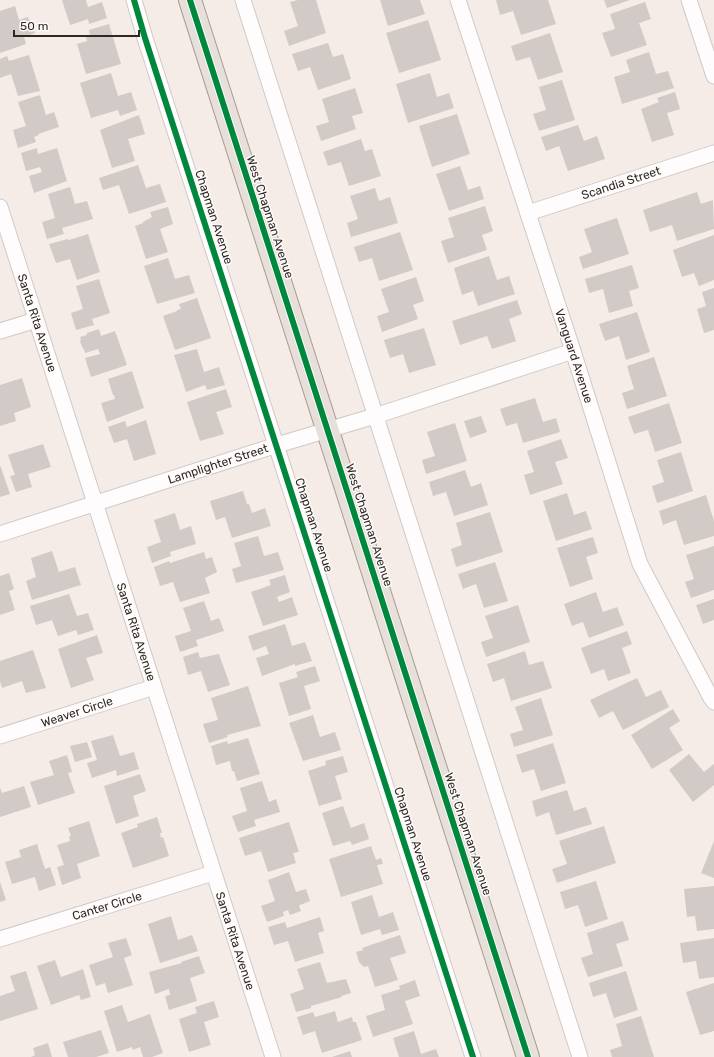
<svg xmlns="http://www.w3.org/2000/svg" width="714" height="1057" font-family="Rubik,sans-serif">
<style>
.building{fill:#d2cac7}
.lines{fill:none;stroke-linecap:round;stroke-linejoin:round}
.street-casing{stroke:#d0c9c6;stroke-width:17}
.primary-casing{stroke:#ab9b8f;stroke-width:24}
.street{stroke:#fefcfc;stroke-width:15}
.primary{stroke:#e7dfda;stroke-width:22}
.cycleway-casing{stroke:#fefbf9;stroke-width:8}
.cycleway{stroke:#00873e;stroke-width:6}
.labels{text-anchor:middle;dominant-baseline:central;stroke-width:3;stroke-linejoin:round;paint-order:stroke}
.street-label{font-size:12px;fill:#2e2825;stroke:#fefbf9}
</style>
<rect width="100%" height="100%" fill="#f5ece8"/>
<g class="building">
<polygon points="62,0 86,0 88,7 102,2 107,18 89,24 88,19 70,25"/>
<polygon points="298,0 316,0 326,33 289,46 284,31 298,26 290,2"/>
<polygon points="380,0 420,0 425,14 388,26"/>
<polygon points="496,0 548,0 556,24 521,35 513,11 500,15"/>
<polygon points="604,0 630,0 607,8"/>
<polygon points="645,2 651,19 639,23 647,45 611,57 602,33 615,29 610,14"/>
<polygon points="15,6 19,20 28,17 29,20 30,20 35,33 24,37 26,44 0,53 0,11"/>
<polygon points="428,20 441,60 399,73 386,33"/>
<polygon points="109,24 121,64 86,74 77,44 87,41 86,37 90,36 89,30"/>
<polygon points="550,33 563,72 538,80 530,57 516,61 511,46"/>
<polygon points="328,43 333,57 343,54 351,79 318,90 310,67 298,71 292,54"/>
<polygon points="649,52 656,74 668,71 674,88 622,104 614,77 630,72 626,60"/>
<polygon points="29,55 40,91 18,96 11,74 0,78 0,59 7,56 9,61"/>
<polygon points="111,73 118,96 131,92 137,110 120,116 118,110 91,118 80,83"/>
<polygon points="430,73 437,97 449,93 454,108 408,123 396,84"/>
<polygon points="562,80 575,120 539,131 533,114 546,110 539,87"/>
<polygon points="355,88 363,113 352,116 356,129 321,141 316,126 329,122 322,99"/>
<polygon points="675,92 680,109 667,113 674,135 652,142 641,109 659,102 657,98"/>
<polygon points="40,95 46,115 54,112 59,127 38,134 39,135 34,137 36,142 18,148 13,130 26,126 18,102"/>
<polygon points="457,114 470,154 432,167 419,126"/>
<polygon points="139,115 145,134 128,139 135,161 112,168 100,130"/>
<polygon points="578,125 584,141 597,136 605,159 568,171 559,146 546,151 541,137"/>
<polygon points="361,139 365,151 372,149 381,176 349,186 341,162 328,166 323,152"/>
<polygon points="37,148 38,154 57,148 67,181 34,193 29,176 42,172 40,167 26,171 21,153"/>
<polygon points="138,165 146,188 160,184 166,202 129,214 119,185 103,190 99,178"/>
<polygon points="460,166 468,190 480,186 484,199 449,211 436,174"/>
<polygon points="70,187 75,204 87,201 93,219 62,228 64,234 47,239 42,222 55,218 48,194"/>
<polygon points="375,188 379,201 390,197 398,223 351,237 347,223 358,219 350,196"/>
<polygon points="697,192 701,204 713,200 714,229 677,241 672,225 650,232 643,210"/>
<polygon points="485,206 493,231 482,235 487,250 448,263 441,241 454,237 448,218"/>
<polygon points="168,207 173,224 160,229 168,252 146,259 135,226 143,223 143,222 152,217 150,212"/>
<polygon points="617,218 629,254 583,269 579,257 592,252 584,229"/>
<polygon points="400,232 413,270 379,281 372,258 359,262 354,247"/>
<polygon points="88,234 100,272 77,280 70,259 56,263 49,244 68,239 69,240"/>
<polygon points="714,235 714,280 699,286 694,273 682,277 673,250"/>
<polygon points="489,256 497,280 509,276 515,294 478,306 473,291 462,295 454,268"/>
<polygon points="168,258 175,279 189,275 195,293 157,304 144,266"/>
<polygon points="632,265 639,288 629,291 633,306 609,313 603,289 589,293 585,279"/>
<polygon points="416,277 424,301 413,305 418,319 382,332 377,316 389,312 381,289"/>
<polygon points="99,279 110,313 92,319 94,325 76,330 71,313 83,309 76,286"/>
<polygon points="714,288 714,330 704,333 697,309 706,306 702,292"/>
<polygon points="197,298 211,338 175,350 163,316 177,311 177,310 181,309 179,304"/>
<polygon points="517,300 522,314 509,319 516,341 492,349 487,336 460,345 452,321"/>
<polygon points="637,312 650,352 626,360 619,336 605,341 599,324"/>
<polygon points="424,328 436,365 409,373 403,354 390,358 384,340"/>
<polygon points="99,329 101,336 115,331 127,365 91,377 85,358 100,354 98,349 85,353 84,349 83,349 80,341 81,340 80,337 87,335 87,333"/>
<polygon points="197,349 204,372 219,367 225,385 207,390 205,385 186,392 174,355"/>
<polygon points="654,357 667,396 627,409 622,393 634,389 627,366"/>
<polygon points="132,371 144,408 107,422 101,403 115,399 114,395 113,395 108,379"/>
<polygon points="22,378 31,407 14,413 16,421 0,426 0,385"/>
<polygon points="226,389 232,407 216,412 224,434 200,441 187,402"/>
<polygon points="535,398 543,422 556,418 560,432 523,443 517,423 506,426 500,409"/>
<polygon points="669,403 682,443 655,452 648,430 634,434 628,417"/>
<polygon points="481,416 487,432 470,438 464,421"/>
<polygon points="146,420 156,454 134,461 127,439 114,443 108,427 125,421 127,427"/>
<polygon points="455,423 467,461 426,474 422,460 435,456 427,432"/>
<polygon points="561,439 568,458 555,462 563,484 530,495 524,475 534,472 527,451"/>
<polygon points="43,444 51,467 28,474 32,487 16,492 10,476 15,475 8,455"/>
<polygon points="681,452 693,491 657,503 652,486 664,482 657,460"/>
<polygon points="0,465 10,494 0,497"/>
<polygon points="465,470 471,487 481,483 488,505 454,516 446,492 433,496 429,482"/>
<polygon points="243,491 247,504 249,504 252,513 265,508 271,526 232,538 225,517 216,520 210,501"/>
<polygon points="567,493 574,515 586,511 592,529 556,541 543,501"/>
<polygon points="706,495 714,521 714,536 684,545 676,520 663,525 659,511"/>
<polygon points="490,512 503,552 456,567 451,549 462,545 456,523"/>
<polygon points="175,513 180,530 191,526 196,544 170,552 171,556 152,563 147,547 161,542 154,520"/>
<polygon points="258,536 264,556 278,552 284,570 236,583 232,569 241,566 234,543"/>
<polygon points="593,537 598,553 586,557 593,579 570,587 557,548"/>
<polygon points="714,546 714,590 691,598 685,582 694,579 686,555"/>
<polygon points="52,551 59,572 75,567 81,585 32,600 26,581 36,577 31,558"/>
<polygon points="204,552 206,559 212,557 217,572 205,578 210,593 180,602 173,582 160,586 154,567 169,561 170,563"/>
<polygon points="495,562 508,601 484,608 476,584 463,589 458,574"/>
<polygon points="9,573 14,589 9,591 15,610 0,615 0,576"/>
<polygon points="285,575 290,592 277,597 279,602 292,597 298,615 263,626 251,592 271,585 269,580"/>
<polygon points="596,592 603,612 617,607 624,625 589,638 583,622 572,626 564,604"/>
<polygon points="69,594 77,616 88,613 94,630 78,635 76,630 58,636 52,620 36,625 30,606"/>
<polygon points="714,599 714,620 703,624 696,605"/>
<polygon points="204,601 211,621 219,618 224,631 196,640 198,646 180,652 175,636 191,631 183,608"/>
<polygon points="518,605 530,642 486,657 481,642 493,638 485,616"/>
<polygon points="285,624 292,646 305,642 312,661 295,666 295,664 262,676 256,658 269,654 266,646 253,651 248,636"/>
<polygon points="627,631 632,644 622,648 631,673 608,681 604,669 591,674 581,648"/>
<polygon points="97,635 103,653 86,658 94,680 71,688 58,649"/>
<polygon points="33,650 46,688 26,693 22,681 2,688 0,681 0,661"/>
<polygon points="525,651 529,665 543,661 552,688 511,701 504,678 493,682 487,664"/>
<polygon points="198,652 200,658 219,654 230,685 208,692 201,671 188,675 183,657"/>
<polygon points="315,666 320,681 304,686 311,709 289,716 279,683 298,677 296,672"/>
<polygon points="637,678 646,697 661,690 669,707 623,730 613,711 599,718 590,700"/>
<polygon points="248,686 261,726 227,735 228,737 209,743 203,724 218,720 211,698"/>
<polygon points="541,698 553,735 514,747 510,734 523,730 515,707"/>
<polygon points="673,709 680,721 669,728 683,750 652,769 631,735"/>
<polygon points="313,715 320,737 335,732 341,750 303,761 289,723"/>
<polygon points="113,735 120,756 134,752 139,769 117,776 116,770 92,778 87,763 97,760 91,741"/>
<polygon points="248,738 260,774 237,781 234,771 232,771 230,761 216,765 211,746 227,741 228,744"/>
<polygon points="87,742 92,757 75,762 70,746"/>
<polygon points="553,743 566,783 541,791 534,769 522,773 516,755"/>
<polygon points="689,754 704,772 714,764 714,785 693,802 669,770"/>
<polygon points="67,755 72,772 68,773 75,793 38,805 30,782 54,775 49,761"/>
<polygon points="343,756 348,772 335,776 342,799 319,806 308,771 326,765 325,761"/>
<polygon points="140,774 146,791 133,796 139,816 116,824 104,786"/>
<polygon points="262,781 269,802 276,799 280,812 254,820 256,826 238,832 232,816 247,811 240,788"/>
<polygon points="24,786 31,807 0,817 0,788 2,793"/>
<polygon points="567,790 574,811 586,807 592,824 556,835 549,812 536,817 532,801"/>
<polygon points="343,806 351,828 364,823 369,839 352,845 350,841 333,846 322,813"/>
<polygon points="157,817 162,833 160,833 161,838 163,837 169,856 133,868 121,833 138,827 137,824"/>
<polygon points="89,821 100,856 77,864 81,878 62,885 57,867 64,865 57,845 70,841 69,836 71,836 68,828"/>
<polygon points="289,822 299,852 293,853 296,863 268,872 261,851 245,856 239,838"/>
<polygon points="604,826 616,863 557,883 552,869 567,864 559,841"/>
<polygon points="714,841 714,878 701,873"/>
<polygon points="37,844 45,869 50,867 56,885 39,891 35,877 12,884 5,862 21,857 19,850"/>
<polygon points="371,846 376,860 381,858 383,864 377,865 383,884 341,897 329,859"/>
<polygon points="289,872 296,892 306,889 310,901 300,905 299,906 301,911 290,915 288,910 283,912 284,916 267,922 261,906 275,901 268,880"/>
<polygon points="596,881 608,919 585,927 578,905 565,909 560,892"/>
<polygon points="0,882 6,900 0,902"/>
<polygon points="714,886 714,929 697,931 695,916 687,917 684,889"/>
<polygon points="372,895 379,917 393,912 399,930 382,935 380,929 361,935 351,902"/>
<polygon points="171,916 178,940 192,935 198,951 160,963 148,924"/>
<polygon points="320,917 324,931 318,933 324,953 295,962 288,941 274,945 268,927 285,922 287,928"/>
<polygon points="623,921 629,940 616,944 623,966 588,977 581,958 593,954 587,933"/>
<polygon points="400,935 406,953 390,958 398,980 375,987 368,966 364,967 359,962 356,952 363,950 362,948"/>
<polygon points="126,938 132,955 124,958 133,985 108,993 105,983 96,986 89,965 113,957 108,943"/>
<polygon points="714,938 714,977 699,979 696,961 683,963 680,943"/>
<polygon points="199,956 205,973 190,978 197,1001 169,1010 165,996 170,995 169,989 155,994 149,972 182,963 181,962"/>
<polygon points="55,960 61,977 83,969 91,997 81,1000 79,995 51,1005 37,966"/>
<polygon points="320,962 327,983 346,979 351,993 341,996 342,997 311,1006 311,1008 296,1012 290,994 304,989 297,969"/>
<polygon points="26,971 38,1009 0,1021 0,996 15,991 10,976"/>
<polygon points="626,971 638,1010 614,1018 606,993 593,997 589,983"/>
<polygon points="415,980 420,996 405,1001 413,1024 373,1037 366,1016 385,1010 381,995 400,989 399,986"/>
<polygon points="714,983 714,1031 700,1035 686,992"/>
<polygon points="214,1001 219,1017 204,1022 211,1045 189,1052 179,1019 197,1013 195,1007"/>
<polygon points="122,1005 128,1022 150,1014 163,1053 152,1057 143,1057 140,1047 133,1050 132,1047 117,1052 104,1011"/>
<polygon points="335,1011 338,1022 352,1017 353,1022 356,1022 362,1040 322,1053 315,1031 303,1035 297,1017 313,1012 315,1017"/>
<polygon points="641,1016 654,1057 612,1057 610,1050 622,1046 616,1024"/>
<polygon points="101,1030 109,1053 96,1057 68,1057 63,1042"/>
<polygon points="414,1031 421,1054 436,1049 439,1057 399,1057 393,1038"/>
<polygon points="48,1043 52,1057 31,1057 35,1055 33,1048"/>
<polygon points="350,1051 352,1057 332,1057"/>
</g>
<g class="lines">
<defs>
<g id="street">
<polyline points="134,0 145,38 473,1057"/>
<polyline points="243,0 580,1057"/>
<polyline points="458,0 573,351 640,564 711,698 714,702"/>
<polyline points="689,0 714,76"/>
<polyline points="0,207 273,1057"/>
<polyline points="528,213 714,153"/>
<polyline points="0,331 36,320"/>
<polyline points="0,534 277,445 375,416 573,351"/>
<polyline points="0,736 154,687"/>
<polyline points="0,939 213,873"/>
</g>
<polyline id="primary" points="190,0 528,1057"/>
</defs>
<use href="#street" class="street-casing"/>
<use href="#primary" class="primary-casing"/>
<use href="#street" class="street"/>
<use href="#primary" class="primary"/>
<defs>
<g id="cycleway">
<polyline points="134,0 145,38 473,1057"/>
<polyline points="190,0 528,1057"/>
</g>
</defs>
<use href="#cycleway" class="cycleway-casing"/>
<use href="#cycleway" class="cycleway"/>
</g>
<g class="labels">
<g class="street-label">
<text transform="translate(621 183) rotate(-18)">Scandia Street</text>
<text transform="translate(214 217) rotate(72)">Chapman Avenue</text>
<text transform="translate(270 217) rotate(72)">West Chapman Avenue</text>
<text transform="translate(37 323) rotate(72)">Santa Rita Avenue</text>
<text transform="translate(574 356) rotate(72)">Vanguard Avenue</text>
<text transform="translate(218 464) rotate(-18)">Lamplighter Street</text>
<text transform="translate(314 525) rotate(72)">Chapman Avenue</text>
<text transform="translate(369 525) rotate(72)">West Chapman Avenue</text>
<text transform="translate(136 632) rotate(72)">Santa Rita Avenue</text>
<text transform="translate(77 712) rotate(-18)">Weaver Circle</text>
<text transform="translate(413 834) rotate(72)">Chapman Avenue</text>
<text transform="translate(468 834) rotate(72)">West Chapman Avenue</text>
<text transform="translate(107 906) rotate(-17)">Canter Circle</text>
<text transform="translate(235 941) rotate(72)">Santa Rita Avenue</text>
</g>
</g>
<path d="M14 30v6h125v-6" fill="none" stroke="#2e2825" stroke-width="2"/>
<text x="20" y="30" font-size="12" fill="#2e2825" stroke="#fefbf9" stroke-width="3" paint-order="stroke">50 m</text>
</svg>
